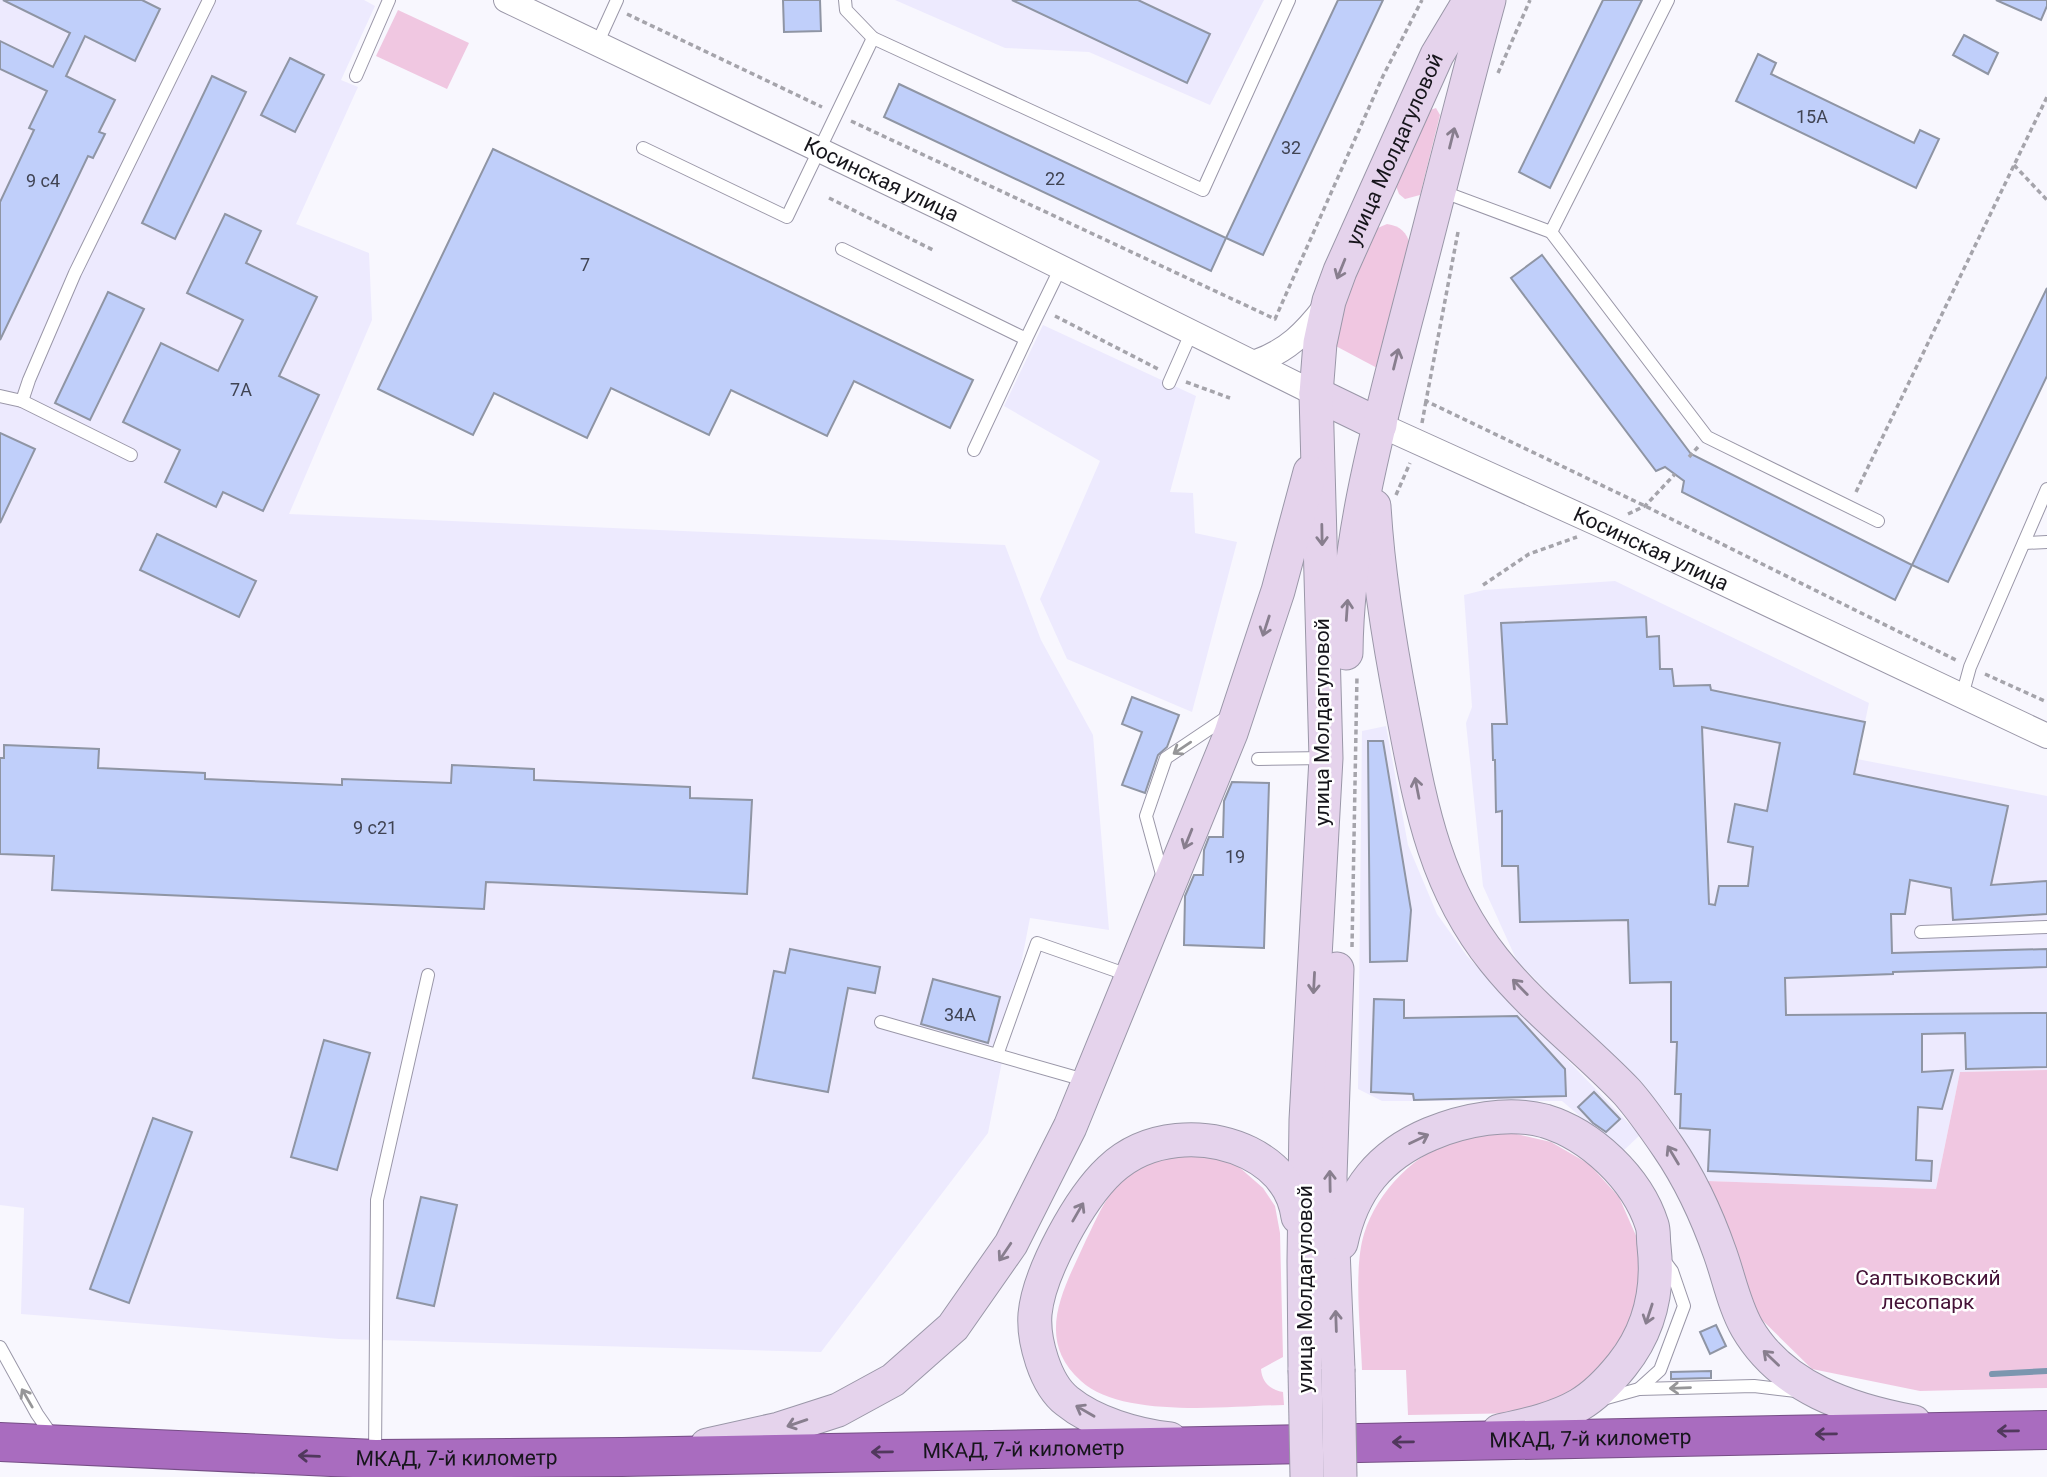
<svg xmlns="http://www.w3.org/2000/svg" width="2047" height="1477" font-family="Roboto,sans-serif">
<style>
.built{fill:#edeafe}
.green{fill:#f0c7e1}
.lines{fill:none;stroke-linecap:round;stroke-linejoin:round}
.stream{stroke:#7c96af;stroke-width:6}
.building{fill:#c0cffa;stroke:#8f95a4;stroke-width:2;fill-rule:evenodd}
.lane-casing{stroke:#9a97a8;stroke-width:14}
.street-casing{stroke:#9a97a8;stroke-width:26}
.secondary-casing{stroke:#9a97a8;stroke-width:35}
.highway-casing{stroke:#764e86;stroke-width:40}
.path{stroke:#a5a4ab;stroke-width:3.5;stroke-dasharray:5 3.5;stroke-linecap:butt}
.lane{stroke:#fff;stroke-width:12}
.street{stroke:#fff;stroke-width:24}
.secondary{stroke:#e5d3ec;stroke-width:33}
.highway{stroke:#a96cbf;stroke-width:38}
.secondary-bridge-casing{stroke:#9a97a8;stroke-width:35;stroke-linecap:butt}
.secondary-bridge{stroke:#e5d3ec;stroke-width:33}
.oneway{stroke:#887e8e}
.oneway2{stroke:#969698}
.oneway3{stroke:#51385d}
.labels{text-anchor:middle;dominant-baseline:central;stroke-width:5;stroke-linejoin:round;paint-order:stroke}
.number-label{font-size:18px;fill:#404453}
.street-label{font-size:21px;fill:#16151b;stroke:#fff}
.park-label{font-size:21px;fill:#451237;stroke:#fff}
</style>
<rect width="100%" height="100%" fill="#f8f7fe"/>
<g class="built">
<polygon points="0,0 364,0 375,6 341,80 358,87 296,224 369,253 372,320 289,514 1005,545 1041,640 1093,735 1109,930 1030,918 988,1133 821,1352 339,1339 21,1314 24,1208 0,1205"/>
<polygon points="895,0 1264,0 1210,105 1089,52 1005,48"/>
<polygon points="1043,325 1196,396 1170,492 1193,493 1195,533 1237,542 1192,712 1067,659 1040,599 1100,461 1004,406"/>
<polygon points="1615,581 1869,703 1857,759 2047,796 2047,1070 1960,1072 1936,1189 1707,1181 1665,1111 1517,961 1483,886 1466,723 1472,707 1464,595 1484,590"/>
<polygon points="1386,726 1408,845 1437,914 1467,956 1640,1135 1622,1152 1562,1101 1382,1101 1358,1089 1362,731"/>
</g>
<g class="green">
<polygon points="398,10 469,43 447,89 376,56"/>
<polygon points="1436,108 1440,115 1420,195 1405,199 1399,194 1396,186 1427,111"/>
<path d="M1387,224c13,2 20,8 23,21l-31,124 -47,-25 37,-108 4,-6z"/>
<polygon points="2047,1070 2047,1388 1920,1391 1812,1369 1760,1318 1707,1181 1936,1189 1960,1072"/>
<path d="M1508,1132l43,10 38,22 30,33 18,41 4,44 -10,43 -24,41 -37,30 -44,17 -118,2 -2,-45h-44c-1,-38 -9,-100 2,-136 14,-44 51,-81 96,-96 14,-5 33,-4 48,-6z"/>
<path d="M1178,1154l32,1 29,12 24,21 12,18 5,27 3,124 -22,12c1,13 9,21 22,23l1,13c-54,1 -162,14 -203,-24 -48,-43 -16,-94 5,-141 10,-20 19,-43 35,-59 16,-16 37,-22 57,-27z"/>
</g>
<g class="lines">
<polyline class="stream" points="1992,1374 2047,1371"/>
</g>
<g class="building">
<polygon points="3,0 142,0 160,9 135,61 85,36 66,76 115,100 99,132 105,134 93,158 88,156 0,340 0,202 34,130 29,128 47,91 0,69 0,41 53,67 70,33"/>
<polygon points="783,0 820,0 821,31 784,32"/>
<polygon points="1012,0 1138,0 1210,34 1187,83"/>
<polygon points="1338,0 1383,0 1263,255 1226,238"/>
<polygon points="1603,0 1642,0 1550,188 1519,172"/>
<polygon points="1996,0 2047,0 2047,6 2041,20"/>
<polygon points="1964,35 1998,53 1988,74 1953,55"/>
<polygon points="1758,54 1776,63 1771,74 1914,143 1920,130 1939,139 1916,188 1736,101"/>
<polygon points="290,58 324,75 295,132 261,115"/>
<polygon points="212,76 246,92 175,239 142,223"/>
<polygon points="899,84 1226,238 1211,271 884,117"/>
<polygon points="493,149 973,380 950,428 854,381 827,436 731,390 709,435 611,388 587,438 494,393 473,435 378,389"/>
<polygon points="225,214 261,231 246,263 317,297 279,376 319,395 263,511 223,492 216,507 165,482 180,450 123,422 161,343 218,371 243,320 187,293"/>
<polygon points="1542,255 1691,454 1912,565 1895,600 1682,492 1684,481 1665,467 1656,471 1511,278"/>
<polygon points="2047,288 2047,376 1948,582 1912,565"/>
<polygon points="108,292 144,309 90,420 55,403"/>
<polygon points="0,433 35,449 0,523"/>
<polygon points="157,534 256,581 239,617 140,570"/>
<path d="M1646,617l1,20 12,-1 1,33h12l2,17 36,-1 1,5 154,32 -11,52 154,32 -17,79 56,-4v33l-94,6 -2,-32 -41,-8 -5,34h-14l1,39 155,-4v18l-154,5v2l-108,4 1,37 261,-2v54l-81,2 -1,-36 -43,1v38l31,-2 -11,39 -24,-2 -2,53 16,1 -1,20 -223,-10 2,-41 -30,-2 1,-34h-6l2,-52h-6v-60l-41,1 -2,-63 -108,2 -2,-56h-16v-55l-6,1 -1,-52h-2l-1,-36h15l-6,-101zM1702,727l78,16 -13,68 -32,-7 -7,38 25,5 -5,39h-29l-4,19 -6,-1z"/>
<polygon points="1132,697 1179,715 1167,747 1158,755 1145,793 1122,785 1142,732 1122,724"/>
<polygon points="1368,741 1383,741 1411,910 1407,961 1370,962"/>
<polygon points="4,745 99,749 98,768 205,773 205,779 342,785 342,779 451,783 452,765 534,769 534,780 690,787 690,798 752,800 747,894 486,882 484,909 52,890 54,856 0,854 0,758 4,758"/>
<polygon points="1232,782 1269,783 1264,948 1184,945 1185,896 1194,875 1203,875 1204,850 1209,837 1223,837 1224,801"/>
<polygon points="790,949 880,967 875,993 848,988 828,1092 753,1078 774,971 785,973"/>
<polygon points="933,979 1000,997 988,1043 921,1024"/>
<polygon points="1374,999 1404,1000 1404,1018 1517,1016 1565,1069 1566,1096 1414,1100 1413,1094 1371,1092"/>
<polygon points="324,1040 370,1053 337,1170 291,1157"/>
<polygon points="1594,1092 1620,1119 1606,1132 1593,1123 1578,1107"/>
<polygon points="153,1118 192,1132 129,1303 90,1289"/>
<polygon points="421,1197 457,1205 434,1306 397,1298"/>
<polygon points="1716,1325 1726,1346 1710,1354 1700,1332"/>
<polygon points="1711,1371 1711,1378 1671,1379 1671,1372"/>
</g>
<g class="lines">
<defs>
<g id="lane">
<polyline points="845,0 846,10 873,38"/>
<polyline points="597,44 617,0"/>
<polyline points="356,76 389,0"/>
<polyline points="643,148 787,217 873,38 1203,190 1289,0"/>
<polyline points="1441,191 1551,232 1668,0"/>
<polyline points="1551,232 1707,437 1878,521"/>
<polyline points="842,249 1026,339 1061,267"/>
<polyline points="1169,383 1192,331"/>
<polyline points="0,396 22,401 29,380 75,273 209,0"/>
<polyline points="22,401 131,455"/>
<polyline points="974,450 1026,339"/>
<polyline points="2024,543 2047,542"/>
<polyline points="1962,696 1970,667 2047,489"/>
<polyline points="1258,759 1326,758"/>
<polyline points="1163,878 1146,816 1166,758 1230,715"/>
<polyline points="1921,932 2047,927"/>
<polyline points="881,1022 1088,1081"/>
<polyline points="997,1055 1037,943 1131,976"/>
<polyline points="0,1347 37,1414 53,1437"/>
<polyline points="1639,1389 1660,1370 1684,1306 1672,1271 1663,1259"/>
<polyline points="1603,1399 1639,1389 1754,1386 1796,1391"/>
<polyline points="375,1455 377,1200 428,975"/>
</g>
<g id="street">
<path id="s1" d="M506,0l445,213 365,181"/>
<path d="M1256,362c31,-11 49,-29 69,-55"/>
<path id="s2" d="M1380,425l225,102 442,209"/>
</g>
<g id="secondary">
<polyline points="1316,394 1380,425"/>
<path d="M1374,506c4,68 15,135 28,202 18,93 31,176 92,252 39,49 90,87 133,132 15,17 28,36 41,55 22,32 39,69 52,106 9,25 14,52 27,75 35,60 103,82 167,94"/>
<path d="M1346,653c1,-113 32,-225 60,-334 28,-106 54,-213 83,-319"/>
<polyline points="1337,969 1330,1177 1338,1369"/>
<path d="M1341,1243c11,-53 39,-88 89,-109 33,-14 79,-23 115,-13 46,14 92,57 107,104 2,6 1,14 2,21 5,44 -4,84 -32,119 -12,15 -26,30 -43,40 -24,14 -53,20 -80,26"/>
<path id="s3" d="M1305,1370l-1,-109 2,-141 20,-362 -10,-364 4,-51 9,-42 11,-30 97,-216 33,-55"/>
<path d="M1170,1439c-34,-4 -76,-16 -103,-38 -22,-17 -34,-61 -32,-87 4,-42 45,-116 75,-144 37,-35 95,-38 139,-17 26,13 45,34 49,64"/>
<polyline points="707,1445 779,1429 838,1410 893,1380 953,1327 1011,1244 1070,1127 1231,733 1278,591 1310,472"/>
</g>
<g id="highway">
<path id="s4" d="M0,1442l375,17 247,-2 1425,-27"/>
</g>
</defs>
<use href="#lane" class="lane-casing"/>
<use href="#street" class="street-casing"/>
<use href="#secondary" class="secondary-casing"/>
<use href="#highway" class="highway-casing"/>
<g class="path">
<polyline points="627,14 822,107"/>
<polyline points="1498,73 1530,0"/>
<polyline points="851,121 1275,319 1383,76 1422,0"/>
<polyline points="2014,165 2047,200"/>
<polyline points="829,198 933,250"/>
<polyline points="1458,232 1426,401 1645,506 1956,660"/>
<polyline points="1055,316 1160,370"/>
<polyline points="1186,382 1230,398"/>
<polyline points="1422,423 1426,401"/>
<polyline points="1689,457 1698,447"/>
<polyline points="1856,492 2047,97"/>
<polyline points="1396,495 1410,463"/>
<polyline points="1628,514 1645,506 1675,474"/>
<polyline points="1483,585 1529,554 1577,537"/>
<polyline points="1985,674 2047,702"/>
<polyline points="1352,947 1357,675"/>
</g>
<use href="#lane" class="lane"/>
<use href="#street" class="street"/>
<use href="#secondary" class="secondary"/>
<use href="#highway" class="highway"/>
<defs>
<g id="secondary-bridge">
<polyline points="1338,1369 1340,1477"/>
<polyline points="1305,1370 1307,1477"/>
</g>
</defs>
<use href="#secondary-bridge" class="secondary-bridge-casing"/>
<use href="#secondary-bridge" class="secondary-bridge"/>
</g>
<defs><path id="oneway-shaft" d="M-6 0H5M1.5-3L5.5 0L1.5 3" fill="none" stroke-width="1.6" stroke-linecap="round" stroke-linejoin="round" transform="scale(1.75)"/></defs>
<g class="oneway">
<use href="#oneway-shaft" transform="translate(1452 138) rotate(-76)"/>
<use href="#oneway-shaft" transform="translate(1341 269) rotate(112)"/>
<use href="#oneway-shaft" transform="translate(1396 359) rotate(-76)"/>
<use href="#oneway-shaft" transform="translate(1322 535) rotate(89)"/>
<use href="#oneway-shaft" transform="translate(1347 610) rotate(-86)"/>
<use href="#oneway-shaft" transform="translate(1266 626) rotate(108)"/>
<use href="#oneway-shaft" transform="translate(1417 788) rotate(-101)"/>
<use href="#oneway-shaft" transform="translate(1188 839) rotate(112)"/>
<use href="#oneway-shaft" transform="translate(1314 983) rotate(93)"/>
<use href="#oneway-shaft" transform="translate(1520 987) rotate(-134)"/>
<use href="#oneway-shaft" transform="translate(1419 1139) rotate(-26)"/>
<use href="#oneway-shaft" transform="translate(1673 1155) rotate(-121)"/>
<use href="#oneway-shaft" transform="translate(1330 1181) rotate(-91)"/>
<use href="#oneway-shaft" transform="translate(1078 1212) rotate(-60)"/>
<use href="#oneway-shaft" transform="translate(1005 1252) rotate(124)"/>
<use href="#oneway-shaft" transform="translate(1649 1314) rotate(108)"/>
<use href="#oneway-shaft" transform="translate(1336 1321) rotate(-92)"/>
<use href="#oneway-shaft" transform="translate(1771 1358) rotate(-136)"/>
<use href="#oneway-shaft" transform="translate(1085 1411) rotate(-150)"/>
<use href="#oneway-shaft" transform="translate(797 1423) rotate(161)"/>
</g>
<g class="oneway2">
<use href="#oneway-shaft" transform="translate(1182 748) rotate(146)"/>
<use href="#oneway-shaft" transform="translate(1680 1388) rotate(178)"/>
<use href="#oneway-shaft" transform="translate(27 1398) rotate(-120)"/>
</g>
<g class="oneway3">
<use href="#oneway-shaft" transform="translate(2008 1431) rotate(179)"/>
<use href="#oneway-shaft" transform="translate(1826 1434) rotate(179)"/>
<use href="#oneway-shaft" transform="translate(1403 1442) rotate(179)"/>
<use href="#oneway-shaft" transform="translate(882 1452) rotate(179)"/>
<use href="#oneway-shaft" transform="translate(309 1456) rotate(-178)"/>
</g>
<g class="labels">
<g class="number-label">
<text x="1812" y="116">15А</text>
<text x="1291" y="147">32</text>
<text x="1055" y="178">22</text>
<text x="43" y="180">9 с4</text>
<text x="585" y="264">7</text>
<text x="241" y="389">7А</text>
<text x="375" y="827">9 с21</text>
<text x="1235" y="856">19</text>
<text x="960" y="1014">34А</text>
</g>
<g class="street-label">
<text stroke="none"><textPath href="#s3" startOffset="1236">улица Молдагуловой</textPath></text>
<text stroke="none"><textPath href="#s1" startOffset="416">Косинская улица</textPath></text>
<text stroke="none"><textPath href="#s2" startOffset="298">Косинская улица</textPath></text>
<text transform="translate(1322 722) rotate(-90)">улица Молдагуловой</text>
<text transform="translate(1305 1289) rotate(-90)">улица Молдагуловой</text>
<text stroke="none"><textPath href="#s4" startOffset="1591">МКАД, 7-й километр</textPath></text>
<text stroke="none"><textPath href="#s4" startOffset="1024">МКАД, 7-й километр</textPath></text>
<text stroke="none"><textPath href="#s4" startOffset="457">МКАД, 7-й километр</textPath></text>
</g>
<g class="park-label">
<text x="1928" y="1278">Салтыковский<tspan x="1928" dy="24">лесопарк</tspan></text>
</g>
</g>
</svg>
